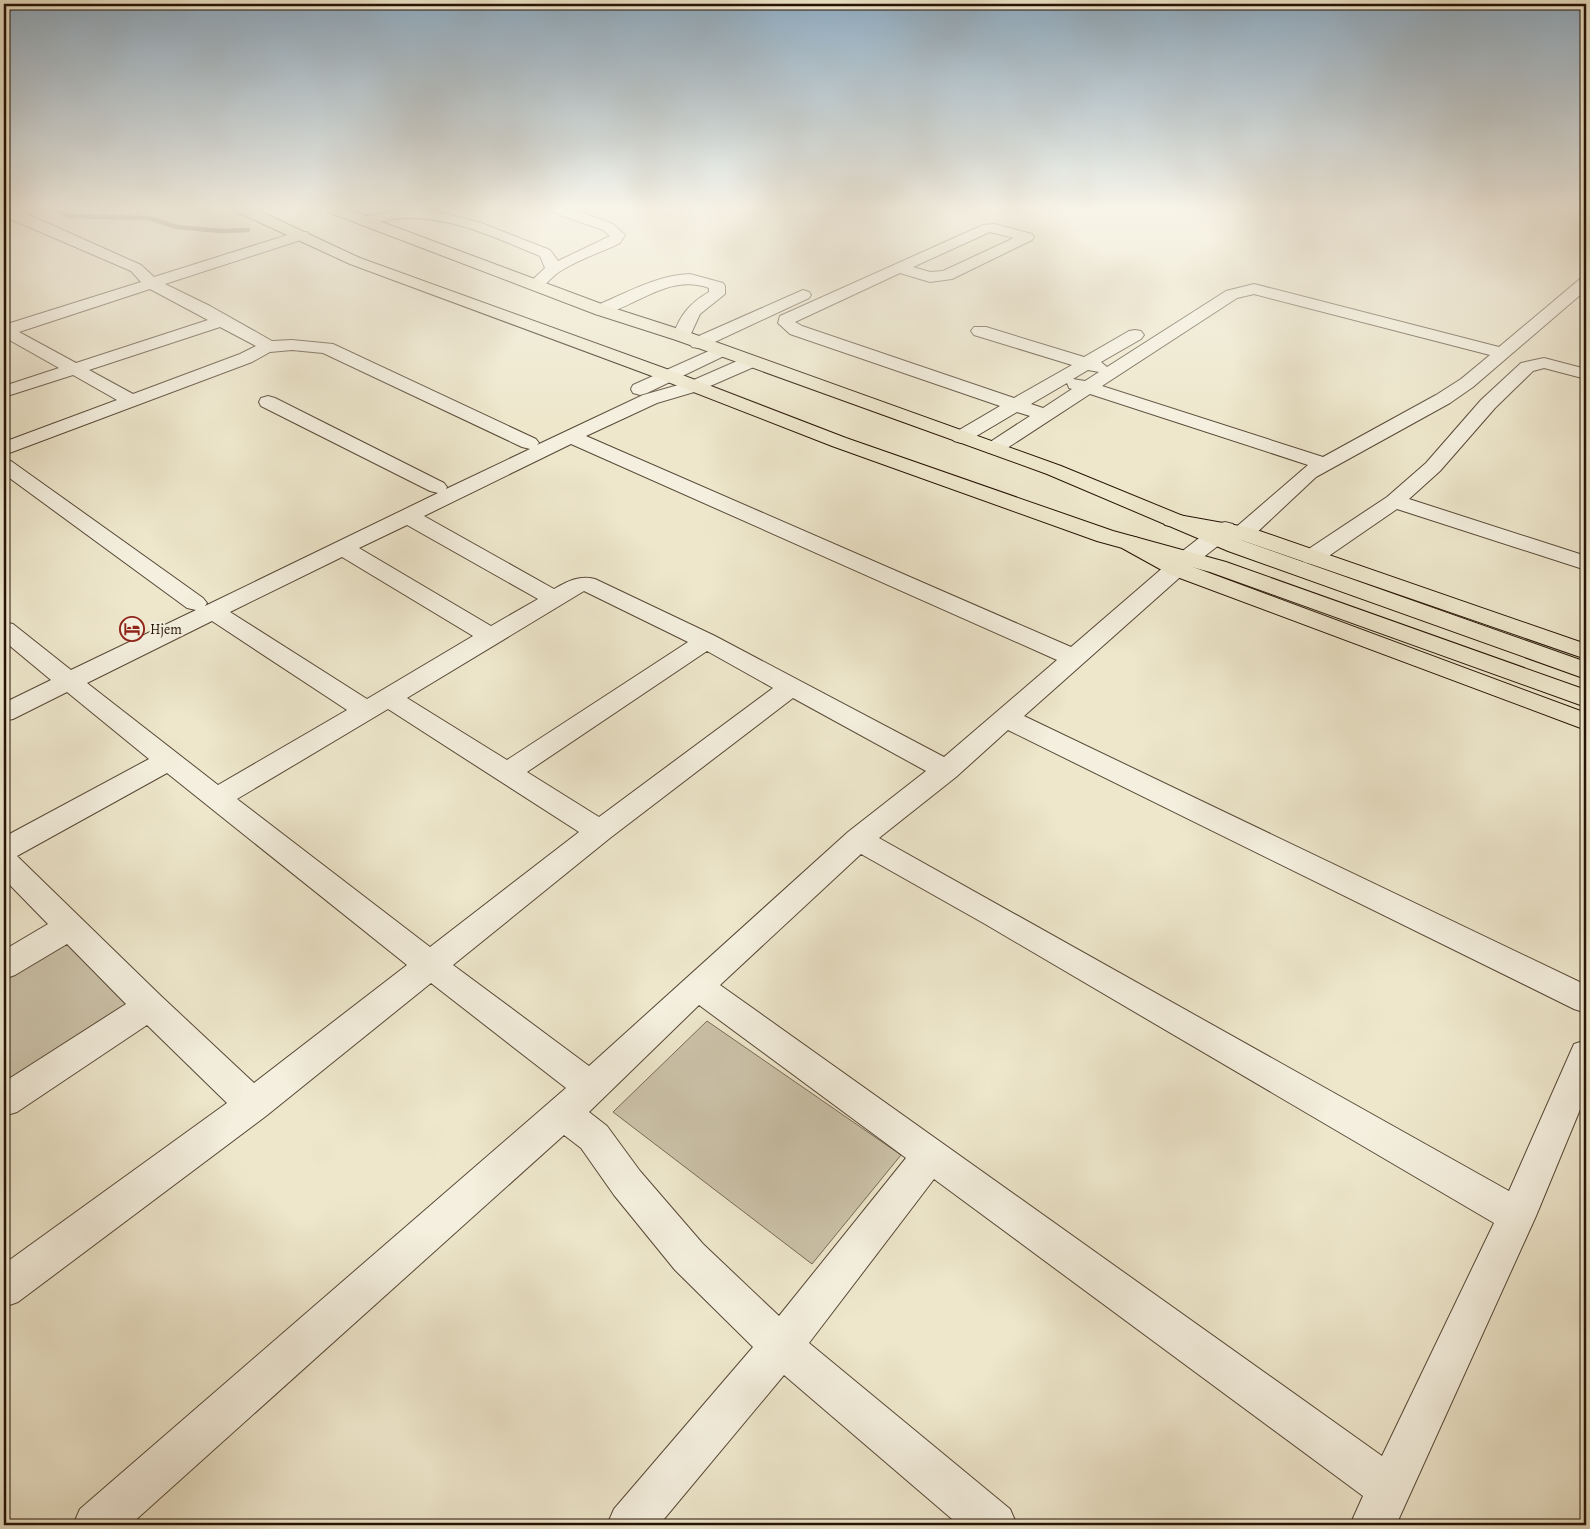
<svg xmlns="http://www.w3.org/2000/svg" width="1590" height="1529" font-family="Alegreya,serif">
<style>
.green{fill:#ccc3aa;stroke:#786b57}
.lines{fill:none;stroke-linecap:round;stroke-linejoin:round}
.stream{stroke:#756753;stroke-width:4.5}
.minor-casing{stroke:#574836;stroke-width:2}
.major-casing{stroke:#251304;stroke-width:2}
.highway-casing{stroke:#251304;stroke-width:2}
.minor{fill:#f4efde;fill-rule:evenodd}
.major{fill:#eee7cc;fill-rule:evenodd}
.highway{fill:#eee7cc;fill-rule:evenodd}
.labels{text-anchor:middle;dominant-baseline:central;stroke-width:4.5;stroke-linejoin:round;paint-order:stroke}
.poi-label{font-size:14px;fill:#251304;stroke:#f4efde;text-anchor:start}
</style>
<rect width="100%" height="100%" fill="#eee7cc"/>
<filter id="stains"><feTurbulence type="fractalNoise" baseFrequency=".004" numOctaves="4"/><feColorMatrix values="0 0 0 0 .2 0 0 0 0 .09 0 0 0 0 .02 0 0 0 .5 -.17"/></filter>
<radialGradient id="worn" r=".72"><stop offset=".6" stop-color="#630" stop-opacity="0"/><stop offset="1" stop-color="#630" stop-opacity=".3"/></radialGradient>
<g class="green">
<polygon points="64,932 133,1001 4,1086 4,969"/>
<polygon points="707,1021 901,1155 812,1264 613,1112"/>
</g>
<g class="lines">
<polyline class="stream" points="53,209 70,216 149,218 177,227 222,231 248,230"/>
<defs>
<g id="minor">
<path d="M4,209h12l125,56 13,12 143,-45h10l2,3 -2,3 -142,46 45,22 62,35 20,-1 41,4 203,95 3,4 -2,2 106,-50 46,-13 55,-24 6,-1 6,1 3,4 -3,4 -55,24 -44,13 -71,33 485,211 109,-94 37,-29 8,-2 8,2 2,4 73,-63 -218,-71 -89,58 -7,2 -7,-2 -3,-4 3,-4 43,-28 -13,-4 -49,29 -7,2 -7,-2 -3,-4 3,-4 46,-27 -210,-72 -12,-11 2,-7 203,-91 12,-1 37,10 2,3 -2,3 -80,39 -22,3 -30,-9 -105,49 7,4 212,72 58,-33 -98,-30 -3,-4 3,-4h12l98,30 45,-26 6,-1 6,1 3,4 -3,4 -40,23 6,5 119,-76 28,-7 245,63 81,-68 6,-2v13l-113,97 -23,16 -134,74 -65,61 -8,2 -8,-2 -2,-4 -37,29 -172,153 562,269v28l-12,-4 -566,-279 -52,47 -77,61 630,353 65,-147 12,-4v55l-50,121 -140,309h-46l13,-29 -429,-317 -125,164 201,166 7,16h-58l-175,-150 -125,150h-52l7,-16 139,-162 -78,-77 -61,-75 -33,-47 -17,-13 -434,390h-57l7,-16 486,-421 -135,-105 -165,133 -248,186 -14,5v-43l223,-161 -80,-78 -130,87 -13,4v-34l122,-78 -59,-60 -52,31 -11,4v-29l44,-26 -44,-45v-42l145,-78 -82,-67 -54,27 -9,2v-18l47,-23 -47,-39v-19l9,2 58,46 125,-60 -9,-2 -183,-134v-15l7,2 192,137 4,5 -2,3 233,-113 -8,-2 -169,-85 -2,-4 2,-4 7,-2 7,2 169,85 3,4 -1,2 84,-40 -8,-2 -199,-94 -31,-3 -22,2 -18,10 -248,93v-13l113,-42 -44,-25 -69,22v-11l55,-18 -55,-31v-12l137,-43 -10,-11 -123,-53 -4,-4zM990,232l24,6 -71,33 -13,1 -17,-5zM150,289l58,31 -132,43 -57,-31zM1254,294l236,61 -29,24 -25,16 -113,62 -221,-71 135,-88zM220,327l36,19 -16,8 -107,40 -44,-24zM1088,370l11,2 -14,9 -12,-2zM1067,383l2,5 3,1 -29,19 -12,-4zM571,444l486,216 -113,97 -229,-121 -120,-57c-16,-4 -27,2 -41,10l-130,-73zM407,525l131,74 -47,27 -132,-78zM342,557l131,79 -106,63 -137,-87zM584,591l104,51 -181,118 -100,-62zM212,621l135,89 -129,75 -131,-102zM707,651l66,37 -174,129 -72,-45zM793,698l133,73 -78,61 -259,234 -136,-101 157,-127zM388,709l191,123 -149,115 -193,-148zM167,773l240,192 -153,118 -93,-87 -144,-140zM861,854l124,70 509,299 -112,233 -662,-471zM699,1005l207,153 -127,158 -76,-72 -63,-73 -33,-45 -18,-14z"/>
<path d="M550,209h22l41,15 12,11 -5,8c-20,10 -43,17 -61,29 -11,7 -16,20 -30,16l-2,-3 18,-17 -5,-12c-44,-18 -89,-40 -138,-38 -13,1 -25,5 -38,7l-5,-1 -2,-3 2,-3 43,-8 37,2 42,11 69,27 8,11 52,-25 -7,-6 -51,-18z"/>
<path d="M690,274l33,9 2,3v8l-25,20 -12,26 -6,1 -6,-1 -3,-4c7,-21 17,-33 36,-44v-4c-39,-15 -72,18 -108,27l-6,-1 -2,-4 2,-4c30,-12 61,-31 95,-32z"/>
<polygon points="803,290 809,292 811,295 809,298 704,347 698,348 692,347 689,343 692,339"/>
<polygon points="720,346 726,347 729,351 726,355 647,393 640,395 633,393 631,389 633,385"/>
<polygon points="1544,358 1586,369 1586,379 1544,368 1533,371 1495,408 1440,471 1409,499 1586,556 1586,570 1397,509 1320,562 1312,564 1304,562 1301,557 1304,552 1387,497 1426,463 1481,400 1521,363"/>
</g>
<g id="major">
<polygon points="235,209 255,209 360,258 672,371 846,438 1113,531 1226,562 1586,690 1586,707 1210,572 1097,541 832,446 660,379 350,264 237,212"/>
<polygon points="326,209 347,209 607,306 688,332 1061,466 1244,541 1586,662 1586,679 1228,551 1047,474 676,340 595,314 328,212"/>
</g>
<g id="highway">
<polygon points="1173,514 1251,528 1586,644 1586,659 1238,539 1165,525 1162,520 1165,515"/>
<polygon points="1130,536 1138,538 1185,564 1586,713 1586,730 1169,574 1122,548 1119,543 1122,538"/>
</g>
</defs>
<use href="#minor" class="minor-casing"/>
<use href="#major" class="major-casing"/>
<use href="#highway" class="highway-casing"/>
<use href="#minor" class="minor"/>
<use href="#major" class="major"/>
<use href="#highway" class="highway"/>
</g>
<linearGradient id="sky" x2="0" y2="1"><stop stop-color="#8facc2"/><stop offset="0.49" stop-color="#f7f4e8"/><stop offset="1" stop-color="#f7f4e8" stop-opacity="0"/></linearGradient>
<rect width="1590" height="424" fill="url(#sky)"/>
<defs>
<symbol id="hotel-ring" viewBox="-11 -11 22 22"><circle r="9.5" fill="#f4efde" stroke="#8f2418" stroke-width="1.5"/><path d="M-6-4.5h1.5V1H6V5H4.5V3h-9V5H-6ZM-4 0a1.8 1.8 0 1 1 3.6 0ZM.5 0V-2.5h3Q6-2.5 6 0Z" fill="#8f2418"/></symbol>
</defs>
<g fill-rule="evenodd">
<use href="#hotel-ring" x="118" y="615" width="28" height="28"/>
</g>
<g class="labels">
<g class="poi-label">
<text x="150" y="629">Hjem</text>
</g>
</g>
<rect width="1590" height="1529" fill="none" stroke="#eee7cc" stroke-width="20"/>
<rect x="5" y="5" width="1580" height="1519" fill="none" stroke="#251304" stroke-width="2.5"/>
<rect x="10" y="10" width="1570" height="1509" fill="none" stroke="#251304"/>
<rect width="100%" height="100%" filter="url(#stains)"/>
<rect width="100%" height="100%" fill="url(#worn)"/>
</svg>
